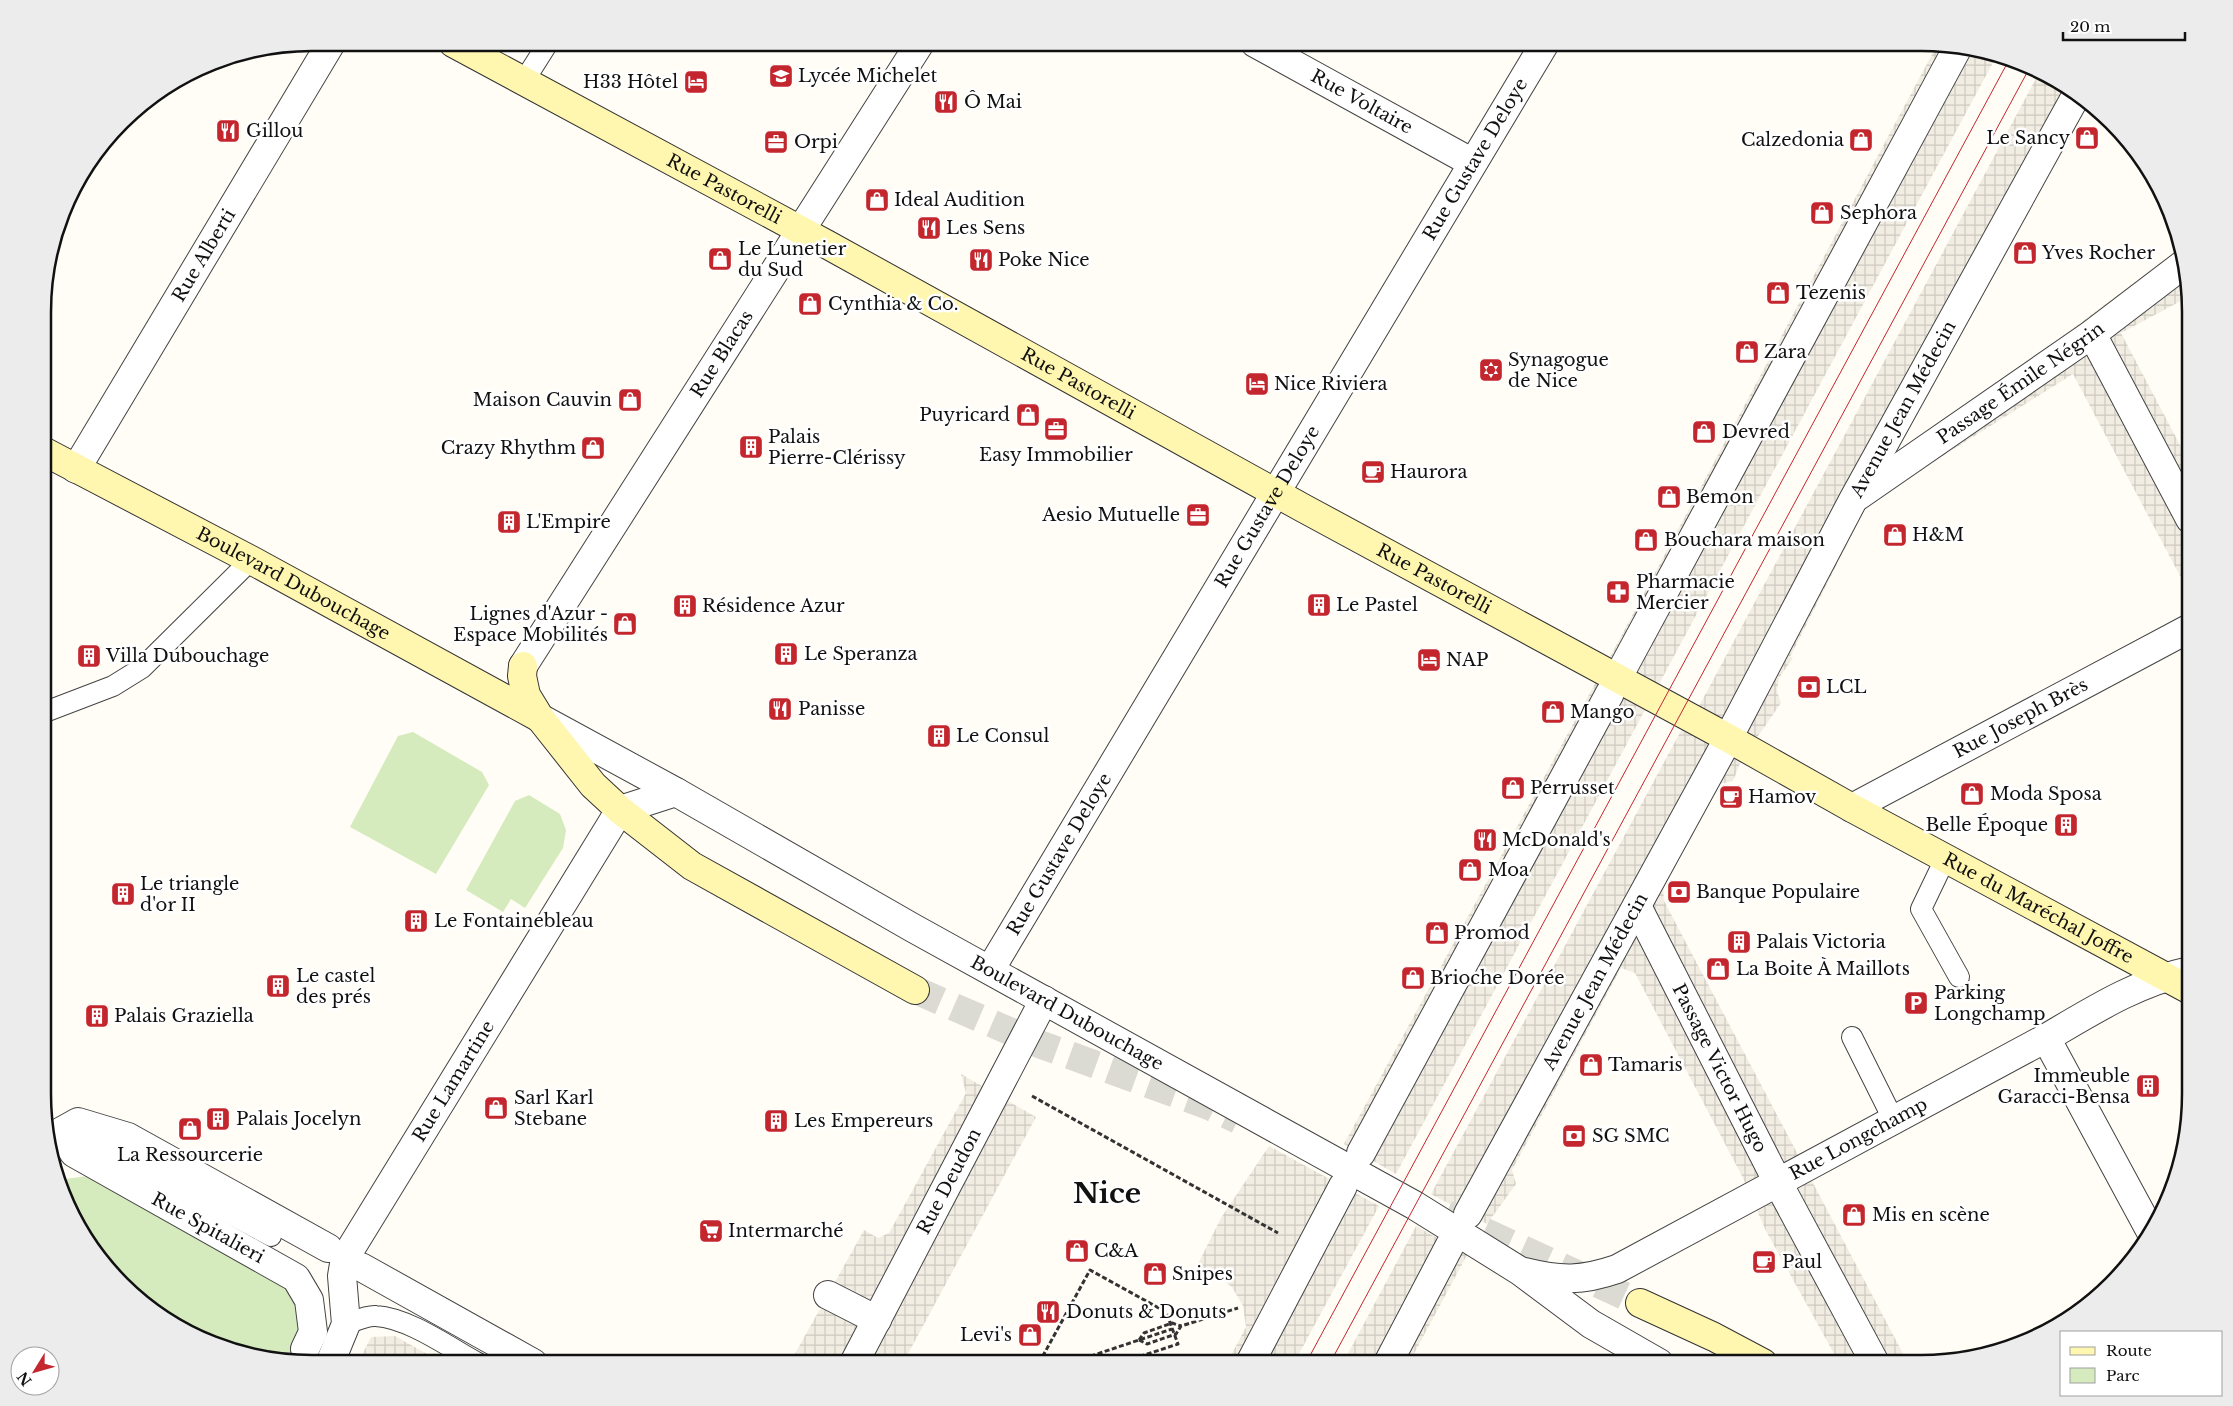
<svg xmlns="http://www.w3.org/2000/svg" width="2233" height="1406" font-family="'Libre Baskerville',serif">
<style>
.green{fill:#d5ebbd}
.plaza{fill:url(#plaza-grid)}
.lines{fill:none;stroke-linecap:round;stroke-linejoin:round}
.secondary-tunnel{stroke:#dbdad3;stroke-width:28;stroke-dasharray:28 14;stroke-linecap:butt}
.lane-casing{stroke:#444;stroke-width:22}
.street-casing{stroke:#444;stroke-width:30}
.secondary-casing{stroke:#333;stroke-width:30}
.path{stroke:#333;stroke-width:3;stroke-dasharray:5 2.5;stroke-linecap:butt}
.lane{stroke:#fff;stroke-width:20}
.street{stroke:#fff;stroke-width:28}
.secondary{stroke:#fff6b0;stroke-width:28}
.tram{stroke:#c4262e;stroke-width:1}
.path-bridge{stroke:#333;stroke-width:3;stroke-dasharray:5 2.5;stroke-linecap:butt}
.labels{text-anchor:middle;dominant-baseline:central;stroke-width:5;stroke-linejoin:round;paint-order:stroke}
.poi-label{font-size:18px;fill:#111;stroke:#fff;text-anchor:start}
.street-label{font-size:18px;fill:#111;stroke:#fff}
.town-label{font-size:28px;font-weight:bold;fill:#111;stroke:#fff}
.rim{fill:none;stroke:#111;stroke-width:2.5}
</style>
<defs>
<pattern id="plaza-grid" width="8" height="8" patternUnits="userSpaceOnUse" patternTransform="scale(1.25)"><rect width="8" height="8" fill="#f1ede2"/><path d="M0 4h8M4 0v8" fill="none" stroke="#cecac1"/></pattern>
</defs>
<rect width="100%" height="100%" fill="#fffdf5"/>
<g class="green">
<polygon points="413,732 482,772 489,785 436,874 350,827 398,736"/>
<polygon points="529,795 560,814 566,830 563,848 525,908 511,899 503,912 466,890 515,801"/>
<polygon points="88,1176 291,1286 308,1336 293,1361 242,1354 162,1318 88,1244 59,1186 65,1179"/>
</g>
<g class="plaza">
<polygon points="1937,45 1997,55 1658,686 1610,657"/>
<polygon points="2039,73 2071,88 2088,103 1891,452 1898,459 2182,247 2190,296 2121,333 2190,464 2190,587 2187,589 2073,374 1868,503 1790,657 1793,658 1779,678 1777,691 1781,703 1756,739 1698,708"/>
<polygon points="1597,680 1646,708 1396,1174 1344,1144"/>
<polygon points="1683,727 1741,761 1733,781 1720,784 1663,886 1664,901 1908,1363 1842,1363 1837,1359 1766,1231 1742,1176 1635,973 1621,968 1512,1170 1516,1184 1487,1224 1431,1194"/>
<polygon points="961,1074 1036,1117 903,1363 800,1363 792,1359 864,1230 878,1238 889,1233 966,1093"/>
<polygon points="1269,1146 1379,1206 1294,1363 1227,1363 1246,1327 1243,1306 1232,1287 1213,1273 1196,1268 1221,1218"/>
<polygon points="1416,1226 1467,1255 1409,1363 1343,1363"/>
<polygon points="395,1336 443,1363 358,1363 371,1337"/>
</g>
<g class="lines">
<g class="secondary-tunnel">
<polyline points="915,990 1039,1044 1209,1106 1238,1120"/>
<polyline points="1446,1214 1640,1303"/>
</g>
<defs>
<g id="lane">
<polyline points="524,81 548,43"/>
<polyline points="45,712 113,686 142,668 251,560"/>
<polyline points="1946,857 1921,909 1959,977"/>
<polyline points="1852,1037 1893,1119"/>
<polyline points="47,1136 60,1132 99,1144 271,1236"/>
<path d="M346,1324c9,-3 21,-9 30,-8 33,2 74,32 102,47"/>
</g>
<g id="street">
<path id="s1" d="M1255,43l216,119"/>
<polyline points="2092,334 2190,519"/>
<path id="s2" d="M76,469l255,-426"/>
<path id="s3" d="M1858,496l234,-162 93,-71"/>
<path id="s4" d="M523,666l397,-623"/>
<polyline points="1624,666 1958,47"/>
<path id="s5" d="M540,718l136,74 237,136 501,277 106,66 71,53 68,39"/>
<path id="s6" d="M1734,727l119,-227 224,-406"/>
<path id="s7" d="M1852,808l338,-180"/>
<path id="s8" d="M1637,906l140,275 98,182"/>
<path id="s9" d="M990,970l555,-927"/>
<polyline points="2046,1038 2151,1232"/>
<polyline points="1361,1153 1610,693"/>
<path id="s10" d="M1468,1214l254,-464"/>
<polyline points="361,1267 533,1363"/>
<path id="s11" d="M1525,1272c36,9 57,9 92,-3l429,-231c46,-27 91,-56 144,-67"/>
<polyline points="828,1295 877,1320"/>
<polyline points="305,1349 313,1332 309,1300 296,1278 74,1153 60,1132 78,1122 128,1137 328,1248"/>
<path id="s12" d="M330,1363l16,-39 -4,-48 3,-18 275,-448 56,-18"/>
<path id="s13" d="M854,1363l190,-363"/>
<polyline points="1250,1363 1343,1186"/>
<polyline points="1388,1363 1450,1245"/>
</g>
<g id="secondary">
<path id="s14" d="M453,43l375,202 475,263 425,230 124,70 338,182"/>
<path id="s15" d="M45,452l206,108 289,158"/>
<polyline points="523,666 522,676 526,695 540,718 593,785 620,810 692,866 915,990"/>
<polyline points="1640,1303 1714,1337 1763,1363"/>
</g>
</defs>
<use href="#lane" class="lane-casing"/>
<use href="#street" class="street-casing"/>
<use href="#secondary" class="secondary-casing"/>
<g class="path">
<polyline points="1032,1096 1278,1233"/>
<polyline points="1139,1340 1147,1344 1176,1334 1181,1326 1238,1308"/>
<polyline points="1139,1340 1144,1333 1172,1323 1181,1326"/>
<polyline points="1087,1363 1091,1356 1172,1329"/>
</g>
<use href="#lane" class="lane"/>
<use href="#street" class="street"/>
<use href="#secondary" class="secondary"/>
<g class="tram">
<polyline points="1306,1363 2009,60"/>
<polyline points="1330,1363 2029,69"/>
</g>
<polyline class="path-bridge" points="1039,1363 1090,1270 1166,1312 1178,1344 1129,1360 1127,1363"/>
</g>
<defs>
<symbol id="school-square" viewBox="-11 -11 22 22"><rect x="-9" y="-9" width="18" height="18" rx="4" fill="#c4262e" stroke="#fff"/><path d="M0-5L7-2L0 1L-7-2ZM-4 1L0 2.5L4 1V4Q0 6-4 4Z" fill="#fff"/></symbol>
<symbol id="hotel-square" viewBox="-11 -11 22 22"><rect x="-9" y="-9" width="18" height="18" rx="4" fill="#c4262e" stroke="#fff"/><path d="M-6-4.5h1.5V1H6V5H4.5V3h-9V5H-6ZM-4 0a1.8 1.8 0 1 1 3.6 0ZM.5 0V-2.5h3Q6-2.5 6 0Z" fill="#fff"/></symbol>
<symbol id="restaurant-square" viewBox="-11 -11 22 22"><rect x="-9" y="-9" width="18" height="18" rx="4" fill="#c4262e" stroke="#fff"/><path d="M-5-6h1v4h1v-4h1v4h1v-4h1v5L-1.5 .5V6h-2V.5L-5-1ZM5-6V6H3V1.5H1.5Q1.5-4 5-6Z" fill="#fff"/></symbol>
<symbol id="shop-square" viewBox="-11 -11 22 22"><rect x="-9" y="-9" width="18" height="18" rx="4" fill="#c4262e" stroke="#fff"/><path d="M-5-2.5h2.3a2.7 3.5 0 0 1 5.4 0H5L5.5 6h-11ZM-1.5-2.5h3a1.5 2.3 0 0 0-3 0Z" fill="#fff"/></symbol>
<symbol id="office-square" viewBox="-11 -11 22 22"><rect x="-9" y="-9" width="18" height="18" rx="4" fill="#c4262e" stroke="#fff"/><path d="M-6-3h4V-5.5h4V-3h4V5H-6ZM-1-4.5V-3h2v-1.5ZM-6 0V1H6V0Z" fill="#fff"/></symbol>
<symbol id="synagogue-square" viewBox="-11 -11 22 22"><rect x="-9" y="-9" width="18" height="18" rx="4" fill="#c4262e" stroke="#fff"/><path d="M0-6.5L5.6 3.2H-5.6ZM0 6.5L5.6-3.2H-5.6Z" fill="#fff"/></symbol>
<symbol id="building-square" viewBox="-11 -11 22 22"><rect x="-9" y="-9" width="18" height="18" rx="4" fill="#c4262e" stroke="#fff"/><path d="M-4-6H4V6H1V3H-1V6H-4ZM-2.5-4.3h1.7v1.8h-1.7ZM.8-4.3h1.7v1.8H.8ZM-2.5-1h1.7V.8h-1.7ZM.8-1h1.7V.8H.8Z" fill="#fff"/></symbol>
<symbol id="cafe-square" viewBox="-11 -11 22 22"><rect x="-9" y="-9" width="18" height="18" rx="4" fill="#c4262e" stroke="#fff"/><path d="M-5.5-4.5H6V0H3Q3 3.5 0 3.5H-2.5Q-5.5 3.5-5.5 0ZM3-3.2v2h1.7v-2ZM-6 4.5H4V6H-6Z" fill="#fff"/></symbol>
<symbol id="pharmacy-square" viewBox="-11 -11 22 22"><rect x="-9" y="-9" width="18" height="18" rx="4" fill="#c4262e" stroke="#fff"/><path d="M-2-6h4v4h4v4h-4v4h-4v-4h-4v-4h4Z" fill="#fff"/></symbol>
<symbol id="bank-square" viewBox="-11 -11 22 22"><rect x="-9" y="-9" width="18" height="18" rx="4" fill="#c4262e" stroke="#fff"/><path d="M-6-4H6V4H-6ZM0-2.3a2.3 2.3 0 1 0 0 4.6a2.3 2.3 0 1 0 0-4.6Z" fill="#fff"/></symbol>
<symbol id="parking-square" viewBox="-11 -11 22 22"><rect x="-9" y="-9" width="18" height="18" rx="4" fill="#c4262e" stroke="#fff"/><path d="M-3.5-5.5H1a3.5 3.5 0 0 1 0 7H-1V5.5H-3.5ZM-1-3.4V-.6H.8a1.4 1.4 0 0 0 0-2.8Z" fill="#fff"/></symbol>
<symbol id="supermarket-square" viewBox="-11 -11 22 22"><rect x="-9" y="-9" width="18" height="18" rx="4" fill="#c4262e" stroke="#fff"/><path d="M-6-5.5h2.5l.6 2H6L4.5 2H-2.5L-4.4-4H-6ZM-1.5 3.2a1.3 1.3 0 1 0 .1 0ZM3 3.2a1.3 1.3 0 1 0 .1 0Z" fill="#fff"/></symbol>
</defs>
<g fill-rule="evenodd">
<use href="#school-square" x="767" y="62" width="28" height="28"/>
<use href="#hotel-square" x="682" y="68" width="28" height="28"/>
<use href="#restaurant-square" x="932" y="88" width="28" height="28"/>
<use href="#restaurant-square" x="214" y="117" width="28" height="28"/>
<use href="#shop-square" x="2073" y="124" width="28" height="28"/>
<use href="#shop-square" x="1847" y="126" width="28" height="28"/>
<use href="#office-square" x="762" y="128" width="28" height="28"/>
<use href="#shop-square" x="863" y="186" width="28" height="28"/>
<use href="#shop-square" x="1808" y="199" width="28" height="28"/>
<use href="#restaurant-square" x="915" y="214" width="28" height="28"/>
<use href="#shop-square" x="2011" y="239" width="28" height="28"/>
<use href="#shop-square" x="706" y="245" width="28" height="28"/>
<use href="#restaurant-square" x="967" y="246" width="28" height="28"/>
<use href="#shop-square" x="1764" y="279" width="28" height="28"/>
<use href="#shop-square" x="796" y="290" width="28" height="28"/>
<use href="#shop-square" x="1733" y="338" width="28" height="28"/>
<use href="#synagogue-square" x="1477" y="356" width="28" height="28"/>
<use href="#hotel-square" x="1243" y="370" width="28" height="28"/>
<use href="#shop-square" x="616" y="386" width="28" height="28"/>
<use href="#shop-square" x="1014" y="401" width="28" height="28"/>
<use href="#office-square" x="1042" y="415" width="28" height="28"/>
<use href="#shop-square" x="1690" y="418" width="28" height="28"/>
<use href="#building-square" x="737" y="433" width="28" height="28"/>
<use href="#shop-square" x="579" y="434" width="28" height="28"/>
<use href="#cafe-square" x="1359" y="458" width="28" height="28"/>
<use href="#shop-square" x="1655" y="483" width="28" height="28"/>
<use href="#office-square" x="1184" y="501" width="28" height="28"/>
<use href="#building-square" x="495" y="508" width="28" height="28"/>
<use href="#shop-square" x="1881" y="521" width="28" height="28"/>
<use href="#shop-square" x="1632" y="526" width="28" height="28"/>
<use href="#pharmacy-square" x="1604" y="578" width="28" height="28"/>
<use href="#building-square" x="1305" y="591" width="28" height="28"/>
<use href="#building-square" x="671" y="592" width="28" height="28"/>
<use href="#shop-square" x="611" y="610" width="28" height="28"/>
<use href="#building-square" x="772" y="640" width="28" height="28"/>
<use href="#building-square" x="75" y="642" width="28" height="28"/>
<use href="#hotel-square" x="1415" y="646" width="28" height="28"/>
<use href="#bank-square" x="1795" y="673" width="28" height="28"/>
<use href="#restaurant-square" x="766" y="695" width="28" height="28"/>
<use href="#shop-square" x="1539" y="698" width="28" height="28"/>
<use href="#building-square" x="925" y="722" width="28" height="28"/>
<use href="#shop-square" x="1499" y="774" width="28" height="28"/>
<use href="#shop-square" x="1958" y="780" width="28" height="28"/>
<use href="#cafe-square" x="1717" y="783" width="28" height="28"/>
<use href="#building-square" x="2052" y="811" width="28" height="28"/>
<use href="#restaurant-square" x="1471" y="826" width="28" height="28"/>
<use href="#shop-square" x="1456" y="856" width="28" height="28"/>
<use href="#bank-square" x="1665" y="878" width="28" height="28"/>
<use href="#building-square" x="109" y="880" width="28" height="28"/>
<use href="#building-square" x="402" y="907" width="28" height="28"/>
<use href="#shop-square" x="1423" y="919" width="28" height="28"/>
<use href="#building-square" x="1725" y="928" width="28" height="28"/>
<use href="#shop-square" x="1704" y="955" width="28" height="28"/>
<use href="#shop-square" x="1399" y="964" width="28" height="28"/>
<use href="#building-square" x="264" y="972" width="28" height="28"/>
<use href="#parking-square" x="1902" y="989" width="28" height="28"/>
<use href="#building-square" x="83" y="1002" width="28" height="28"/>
<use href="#shop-square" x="1577" y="1051" width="28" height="28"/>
<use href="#building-square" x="2134" y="1072" width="28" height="28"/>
<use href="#shop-square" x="482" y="1094" width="28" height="28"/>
<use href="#building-square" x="204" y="1105" width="28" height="28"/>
<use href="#building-square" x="762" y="1107" width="28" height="28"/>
<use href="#shop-square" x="176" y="1115" width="28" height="28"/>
<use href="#bank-square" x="1560" y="1122" width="28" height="28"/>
<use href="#shop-square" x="1840" y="1201" width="28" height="28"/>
<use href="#supermarket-square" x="697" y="1217" width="28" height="28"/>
<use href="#shop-square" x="1063" y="1237" width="28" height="28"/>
<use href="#cafe-square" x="1750" y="1248" width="28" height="28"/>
<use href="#shop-square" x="1141" y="1260" width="28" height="28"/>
<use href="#restaurant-square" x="1034" y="1298" width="28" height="28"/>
<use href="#shop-square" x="1016" y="1321" width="28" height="28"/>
</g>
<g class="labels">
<g class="poi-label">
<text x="798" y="76">Lycée Michelet</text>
<text x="678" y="82" text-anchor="end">H33 Hôtel</text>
<text x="964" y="102">Ô Mai</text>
<text x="246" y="131">Gillou</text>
<text x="2070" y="138" text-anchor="end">Le Sancy</text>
<text x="1844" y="140" text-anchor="end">Calzedonia</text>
<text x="794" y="142">Orpi</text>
<text x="894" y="200">Ideal Audition</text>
<text x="1840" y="213">Sephora</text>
<text x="946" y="228">Les Sens</text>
<text x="738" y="249">Le Lunetier<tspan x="738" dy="21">du Sud</tspan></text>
<text x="2042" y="253">Yves Rocher</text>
<text x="998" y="260">Poke Nice</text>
<text x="1796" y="293">Tezenis</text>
<text x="828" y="304">Cynthia &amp; Co.</text>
<text x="1764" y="352">Zara</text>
<text x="1508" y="360">Synagogue<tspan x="1508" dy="21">de Nice</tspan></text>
<text x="1274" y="384">Nice Riviera</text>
<text x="612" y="400" text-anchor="end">Maison Cauvin</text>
<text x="1010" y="415" text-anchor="end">Puyricard</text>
<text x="1722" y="432">Devred</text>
<text x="768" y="437">Palais<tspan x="768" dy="21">Pierre-Clérissy</tspan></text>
<text x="576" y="448" text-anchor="end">Crazy Rhythm</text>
<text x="1056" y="455" text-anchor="middle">Easy Immobilier</text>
<text x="1390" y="472">Haurora</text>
<text x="1686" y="497">Bemon</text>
<text x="1180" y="515" text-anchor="end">Aesio Mutuelle</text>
<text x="526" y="522">L'Empire</text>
<text x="1912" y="535">H&amp;M</text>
<text x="1664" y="540">Bouchara maison</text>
<text x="1636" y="582">Pharmacie<tspan x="1636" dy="21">Mercier</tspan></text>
<text x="1336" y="605">Le Pastel</text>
<text x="702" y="606">Résidence Azur</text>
<text x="608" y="614" text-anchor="end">Lignes d'Azur -<tspan x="608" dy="21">Espace Mobilités</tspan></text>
<text x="804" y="654">Le Speranza</text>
<text x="106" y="656">Villa Dubouchage</text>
<text x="1446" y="660">NAP</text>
<text x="1826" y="687">LCL</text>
<text x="798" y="709">Panisse</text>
<text x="1570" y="712">Mango</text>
<text x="956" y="736">Le Consul</text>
<text x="1530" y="788">Perrusset</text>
<text x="1990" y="794">Moda Sposa</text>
<text x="1748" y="797">Hamov</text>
<text x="2048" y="825" text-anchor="end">Belle Époque</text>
<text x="1502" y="840">McDonald's</text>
<text x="1488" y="870">Moa</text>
<text x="140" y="884">Le triangle<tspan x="140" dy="21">d'or II</tspan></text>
<text x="1696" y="892">Banque Populaire</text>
<text x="434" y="921">Le Fontainebleau</text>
<text x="1454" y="933">Promod</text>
<text x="1756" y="942">Palais Victoria</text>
<text x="1736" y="969">La Boite À Maillots</text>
<text x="296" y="976">Le castel<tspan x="296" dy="21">des prés</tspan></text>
<text x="1430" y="978">Brioche Dorée</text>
<text x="1934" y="993">Parking<tspan x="1934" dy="21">Longchamp</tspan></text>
<text x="114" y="1016">Palais Graziella</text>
<text x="1608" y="1065">Tamaris</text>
<text x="2130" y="1076" text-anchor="end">Immeuble<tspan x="2130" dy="21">Garacci-Bensa</tspan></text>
<text x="514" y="1098">Sarl Karl<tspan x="514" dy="21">Stebane</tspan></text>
<text x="236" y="1119">Palais Jocelyn</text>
<text x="794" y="1121">Les Empereurs</text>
<text x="1592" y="1136">SG SMC</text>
<text x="190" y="1155" text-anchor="middle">La Ressourcerie</text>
<text x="1872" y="1215">Mis en scène</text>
<text x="728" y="1231">Intermarché</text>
<text x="1094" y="1251">C&amp;A</text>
<text x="1782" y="1262">Paul</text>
<text x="1172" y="1274">Snipes</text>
<text x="1066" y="1312">Donuts &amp; Donuts</text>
<text x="1012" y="1335" text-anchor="end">Levi's</text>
</g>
<g class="street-label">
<text stroke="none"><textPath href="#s1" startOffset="122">Rue Voltaire</textPath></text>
<text stroke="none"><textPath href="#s9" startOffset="945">Rue Gustave Deloye</textPath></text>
<text stroke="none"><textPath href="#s14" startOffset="308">Rue Pastorelli</textPath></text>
<text stroke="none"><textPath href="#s2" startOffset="249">Rue Alberti</textPath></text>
<text stroke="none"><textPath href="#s4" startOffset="370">Rue Blacas</textPath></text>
<text stroke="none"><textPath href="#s3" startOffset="198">Passage Émile Négrin</textPath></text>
<text stroke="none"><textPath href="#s14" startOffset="712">Rue Pastorelli</textPath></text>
<text stroke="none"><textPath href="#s6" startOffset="360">Avenue Jean Médecin</textPath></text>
<text stroke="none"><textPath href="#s9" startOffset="540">Rue Gustave Deloye</textPath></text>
<text stroke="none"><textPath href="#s14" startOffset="1118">Rue Pastorelli</textPath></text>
<text stroke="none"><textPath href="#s15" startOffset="281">Boulevard Dubouchage</textPath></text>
<text stroke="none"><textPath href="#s7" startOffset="191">Rue Joseph Brès</textPath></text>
<text stroke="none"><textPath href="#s9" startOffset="135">Rue Gustave Deloye</textPath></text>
<text stroke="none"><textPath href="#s14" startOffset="1806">Rue du Maréchal Joffre</textPath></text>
<text stroke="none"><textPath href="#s10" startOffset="265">Avenue Jean Médecin</textPath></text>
<text stroke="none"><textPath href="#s5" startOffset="604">Boulevard Dubouchage</textPath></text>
<text stroke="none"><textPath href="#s8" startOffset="182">Passage Victor Hugo</textPath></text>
<text stroke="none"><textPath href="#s12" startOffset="316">Rue Lamartine</textPath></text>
<text stroke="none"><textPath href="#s11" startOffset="368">Rue Longchamp</textPath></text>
<text stroke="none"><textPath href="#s13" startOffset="205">Rue Deudon</textPath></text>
<text transform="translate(208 1228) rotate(29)">Rue Spitalieri</text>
</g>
<g class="town-label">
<text x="1107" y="1193">Nice</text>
</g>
</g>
<path d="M0 0H2233V1406H0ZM312 51H1921A261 261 0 0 1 2182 312V1094A261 261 0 0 1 1921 1355H312A261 261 0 0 1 51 1094V312A261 261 0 0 1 312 51Z" fill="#ececec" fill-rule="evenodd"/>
<path class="rim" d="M312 51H1921A261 261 0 0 1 2182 312V1094A261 261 0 0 1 1921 1355H312A261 261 0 0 1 51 1094V312A261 261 0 0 1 312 51Z"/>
<rect x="2060" y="1331" width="162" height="65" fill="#ffffff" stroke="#a0a0a0"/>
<rect x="2070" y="1347" width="25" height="8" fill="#fff6b0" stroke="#a0a0a0"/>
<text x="2106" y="1356" font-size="15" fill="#111111">Route</text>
<rect x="2070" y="1368" width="25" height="15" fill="#d5ebbd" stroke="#a0a0a0"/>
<text x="2106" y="1381" font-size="15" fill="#111111">Parc</text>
<g transform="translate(35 1371) rotate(233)"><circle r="24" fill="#ffffff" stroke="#a0a0a0"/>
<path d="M0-4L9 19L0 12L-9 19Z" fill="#c4262e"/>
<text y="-8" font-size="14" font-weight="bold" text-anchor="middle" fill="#111111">N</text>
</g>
<path d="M2063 32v8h122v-8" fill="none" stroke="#111111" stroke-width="2.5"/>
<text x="2070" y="32" font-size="15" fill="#111111" stroke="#ffffff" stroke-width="4" paint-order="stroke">20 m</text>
</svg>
